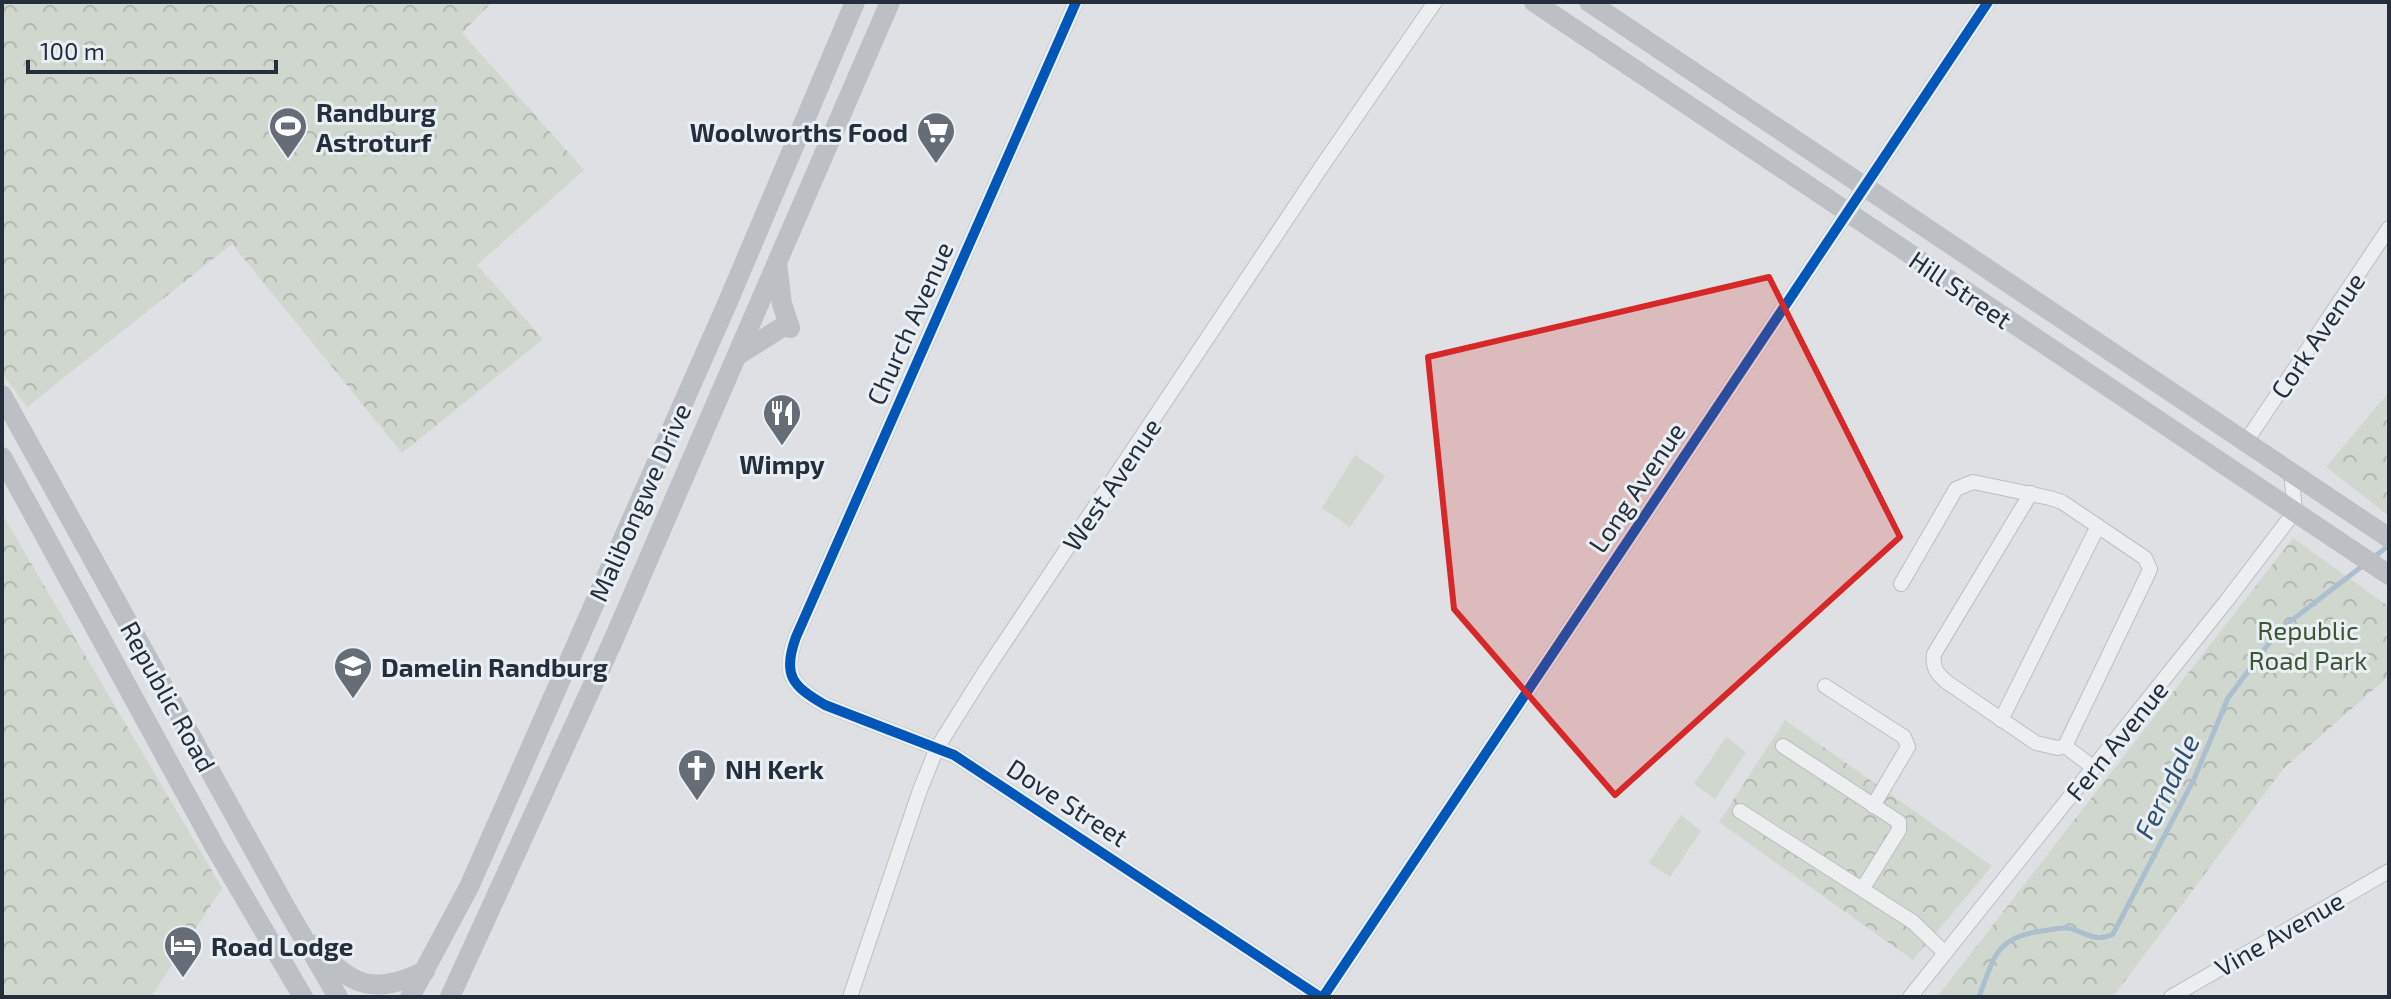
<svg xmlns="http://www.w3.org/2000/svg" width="2391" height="999" font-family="'Exo 2',sans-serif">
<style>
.grass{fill:#cfd7ce}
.park{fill:url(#park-crowns)}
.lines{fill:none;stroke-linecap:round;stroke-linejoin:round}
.stream{stroke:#acbfcf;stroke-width:5}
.street-casing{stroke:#bcbec1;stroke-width:16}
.street{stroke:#edeef0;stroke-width:14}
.secondary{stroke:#bcbfc3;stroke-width:20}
.cycleway-casing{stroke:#eaeff4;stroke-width:15}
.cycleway{stroke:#0057b8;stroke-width:10}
.marked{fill:#d62828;fill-opacity:0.2;stroke:#d62828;stroke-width:6;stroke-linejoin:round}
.labels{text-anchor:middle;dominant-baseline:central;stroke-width:6;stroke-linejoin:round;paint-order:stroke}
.poi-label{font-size:26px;font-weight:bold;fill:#252f3b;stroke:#eaeff4;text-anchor:start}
.street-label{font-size:26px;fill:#252f3b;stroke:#eaeff4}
.park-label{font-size:26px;fill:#3c5733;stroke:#eaeff4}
.water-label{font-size:28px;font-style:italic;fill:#30516f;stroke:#eaeff4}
</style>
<defs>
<pattern id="park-crowns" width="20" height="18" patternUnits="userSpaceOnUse" patternTransform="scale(2)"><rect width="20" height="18" fill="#cfd7ce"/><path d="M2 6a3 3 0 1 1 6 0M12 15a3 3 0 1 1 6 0" fill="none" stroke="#b2b9b2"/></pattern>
</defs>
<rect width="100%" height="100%" fill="#dee0e3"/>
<g class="grass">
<polygon points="1355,455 1385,476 1350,527 1322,508"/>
<polygon points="1726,737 1746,752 1715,799 1694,784"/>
<polygon points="1681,815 1701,831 1670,877 1649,863"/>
</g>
<g class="park">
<polygon points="2,2 489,2 490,4 462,33 584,170 477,265 543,339 402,453 232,244 27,407 2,373"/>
<polygon points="2389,392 2389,516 2326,467"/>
<polygon points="2,514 222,888 151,997 2,997"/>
<polygon points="2293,538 2389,607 2389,676 2283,769 2113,997 1937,997"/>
<polygon points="1785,720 1992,866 1913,960 1719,822"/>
</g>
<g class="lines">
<g class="stream">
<polyline points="2373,558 2389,545"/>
<path d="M1979,997c15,-39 16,-60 63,-66 9,-1 21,-5 30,-2 15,5 26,13 41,5l81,-155 34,-81 51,-68 86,-66"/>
</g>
<defs>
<g id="street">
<path d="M1076,2l-280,635c-14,38 -4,49 29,68l129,50 366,242"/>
<polyline points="2245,443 2389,228"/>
<path d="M2031,493l-97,161c-2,14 3,20 14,29l88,60 22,5 7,-2 29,22"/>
<polyline points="1901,584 1956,489 1973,482 2050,498 2062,502 2145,558 2150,569 2147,576 2065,746"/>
<polyline points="1825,686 1904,737 1908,747 1873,806"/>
<polyline points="2001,720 2098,526"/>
<polyline points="1783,746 1899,822 1899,830 1863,888"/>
<polyline points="1740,811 1913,922 1945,953"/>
<polyline points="850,997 920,790 937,748 984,673 1322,166 1435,2"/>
<polyline points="1323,997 1988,2"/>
<polyline points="1910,997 2228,599 2295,511 2291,472"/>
<polyline points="2171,997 2389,871"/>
</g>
</defs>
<use href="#street" class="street-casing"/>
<use href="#street" class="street"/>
<g class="secondary">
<polyline points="1534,2 2389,575"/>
<polyline points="1589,2 2389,538"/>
<polyline points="777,263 782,304 790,328"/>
<polyline points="738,355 784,326"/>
<polyline points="2,395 286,908 338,997"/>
<polyline points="2,457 216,849 303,997"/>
<path d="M316,945c34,43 60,50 109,26"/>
<polyline points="410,997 469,887 727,304 855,2"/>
<polyline points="450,997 612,643 890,2"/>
</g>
<defs>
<g id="cycleway">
<path d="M1076,2l-280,635c-14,38 -4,49 29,68l129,50 366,242"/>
<polyline points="1323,997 1988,2"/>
</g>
</defs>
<use href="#cycleway" class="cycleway-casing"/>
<use href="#cycleway" class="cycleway"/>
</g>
<path class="marked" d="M1769,277l131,260 -285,258 -161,-186 -26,-252z"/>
<defs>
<symbol id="stadium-pin" viewBox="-11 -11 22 30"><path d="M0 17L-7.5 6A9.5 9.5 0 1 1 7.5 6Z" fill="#666d76" stroke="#eaeff4"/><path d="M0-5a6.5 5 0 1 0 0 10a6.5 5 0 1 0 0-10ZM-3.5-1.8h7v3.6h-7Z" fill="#fff"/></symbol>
<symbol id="supermarket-pin" viewBox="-11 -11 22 30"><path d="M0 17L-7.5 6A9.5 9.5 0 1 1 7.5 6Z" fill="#666d76" stroke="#eaeff4"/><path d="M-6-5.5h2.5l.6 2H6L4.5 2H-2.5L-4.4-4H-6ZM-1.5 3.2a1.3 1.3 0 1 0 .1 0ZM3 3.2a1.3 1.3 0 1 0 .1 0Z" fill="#fff"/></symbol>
<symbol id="restaurant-pin" viewBox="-11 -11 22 30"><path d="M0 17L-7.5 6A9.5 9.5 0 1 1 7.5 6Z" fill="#666d76" stroke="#eaeff4"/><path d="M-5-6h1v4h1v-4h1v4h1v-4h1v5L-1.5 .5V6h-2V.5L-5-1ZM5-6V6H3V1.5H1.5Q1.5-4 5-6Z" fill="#fff"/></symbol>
<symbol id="school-pin" viewBox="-11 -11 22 30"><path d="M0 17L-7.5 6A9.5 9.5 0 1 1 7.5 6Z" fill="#666d76" stroke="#eaeff4"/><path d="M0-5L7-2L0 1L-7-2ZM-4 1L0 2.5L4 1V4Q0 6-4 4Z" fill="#fff"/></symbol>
<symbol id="church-pin" viewBox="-11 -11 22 30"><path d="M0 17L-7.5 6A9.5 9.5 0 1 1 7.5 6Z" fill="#666d76" stroke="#eaeff4"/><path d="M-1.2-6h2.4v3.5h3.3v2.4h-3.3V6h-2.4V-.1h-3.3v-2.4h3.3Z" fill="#fff"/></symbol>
<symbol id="hotel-pin" viewBox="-11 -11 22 30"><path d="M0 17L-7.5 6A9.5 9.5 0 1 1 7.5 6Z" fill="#666d76" stroke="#eaeff4"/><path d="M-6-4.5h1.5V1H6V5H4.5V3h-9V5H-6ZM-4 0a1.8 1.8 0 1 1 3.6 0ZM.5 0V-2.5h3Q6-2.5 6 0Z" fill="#fff"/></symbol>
</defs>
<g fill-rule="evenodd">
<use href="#stadium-pin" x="266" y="104" width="44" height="60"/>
<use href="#supermarket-pin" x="914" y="109" width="44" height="60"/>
<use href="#restaurant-pin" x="760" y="391" width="44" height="60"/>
<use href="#school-pin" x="331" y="644" width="44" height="60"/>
<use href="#church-pin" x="675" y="746" width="44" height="60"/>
<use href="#hotel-pin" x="161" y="923" width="44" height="60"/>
</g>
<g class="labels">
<g class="poi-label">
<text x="316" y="111">Randburg<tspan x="316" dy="30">Astroturf</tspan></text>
<text x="908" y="131" text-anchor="end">Woolworths Food</text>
<text x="782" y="463" text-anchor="middle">Wimpy</text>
<text x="381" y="666">Damelin Randburg</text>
<text x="725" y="768">NH Kerk</text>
<text x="211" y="945">Road Lodge</text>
</g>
<g class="street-label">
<text transform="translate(1961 289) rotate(34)">Hill Street</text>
<text transform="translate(909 323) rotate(-66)">Church Avenue</text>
<text transform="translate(2317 335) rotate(-56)">Cork Avenue</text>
<text transform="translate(1111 484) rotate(-56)">West Avenue</text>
<text transform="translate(1636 487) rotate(-56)">Long Avenue</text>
<text transform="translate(639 502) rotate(-66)">Malibongwe Drive</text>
<text transform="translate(169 696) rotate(61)">Republic Road</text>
<text transform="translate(2116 740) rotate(-51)">Fern Avenue</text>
<text transform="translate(1068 802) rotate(33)">Dove Street</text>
<text transform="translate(2279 933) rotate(-30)">Vine Avenue</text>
</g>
<g class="park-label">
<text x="2308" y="629">Republic<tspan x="2308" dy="30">Road Park</tspan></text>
</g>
<g class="water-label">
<text transform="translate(2166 786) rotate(-64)">Ferndale</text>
</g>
</g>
<rect width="2391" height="999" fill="none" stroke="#252f3b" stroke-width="8"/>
<path d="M28 60v12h248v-12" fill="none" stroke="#252f3b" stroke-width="4"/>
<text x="40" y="60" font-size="24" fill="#252f3b" stroke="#eaeff4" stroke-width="6" paint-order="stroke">100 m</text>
</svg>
